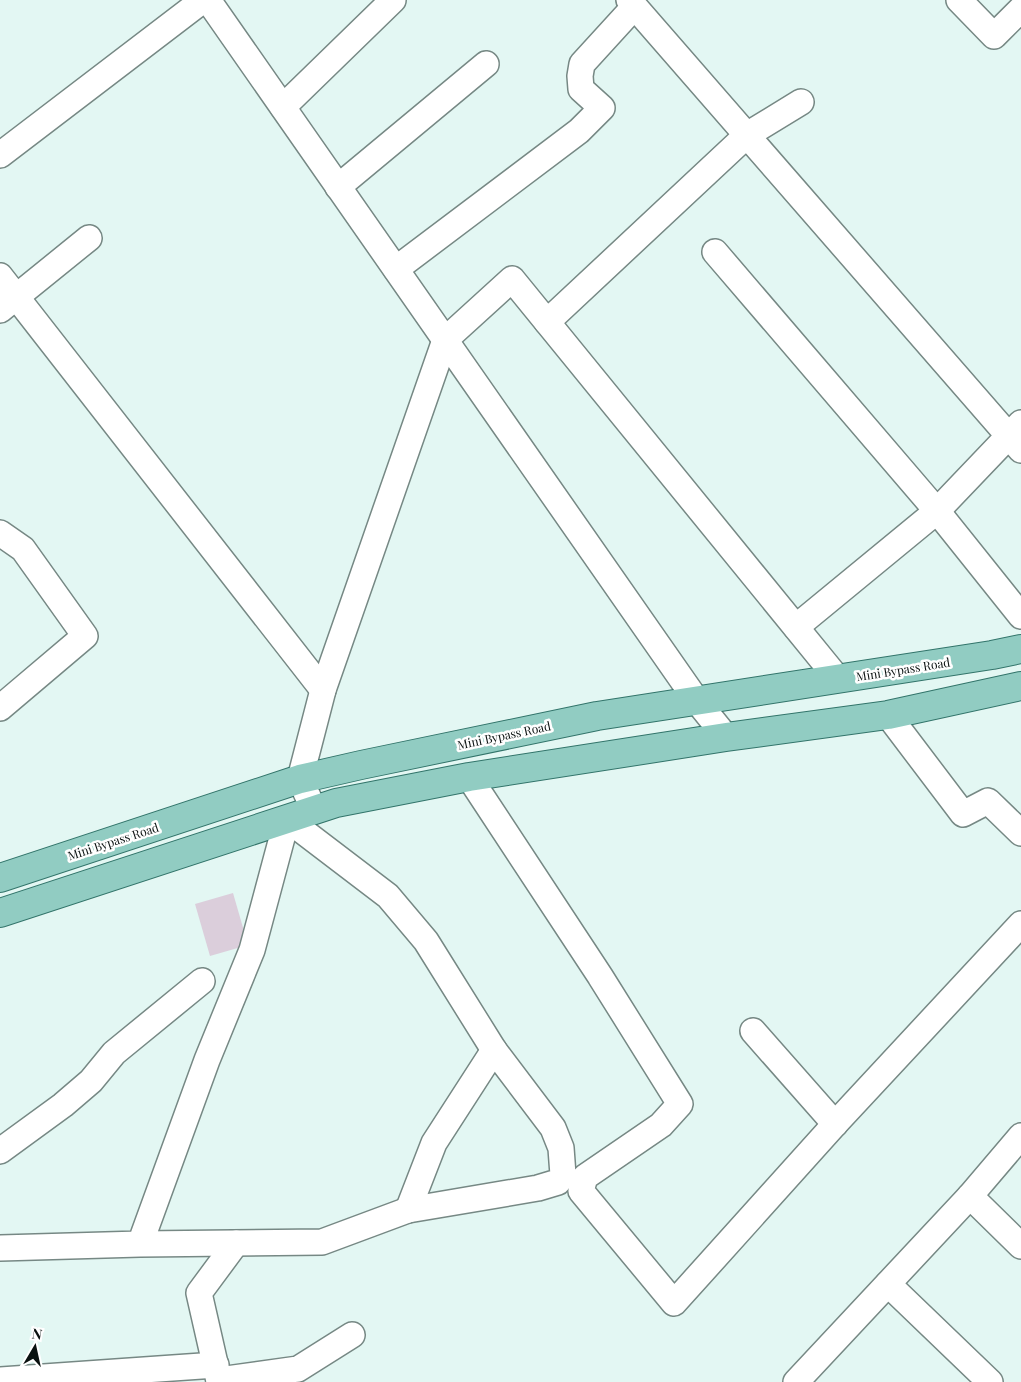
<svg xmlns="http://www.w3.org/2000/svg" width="1021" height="1382" font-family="'Playfair Display',serif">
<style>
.building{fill:#dbcedb}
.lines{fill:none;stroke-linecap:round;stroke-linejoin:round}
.minor-casing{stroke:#768884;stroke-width:28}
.primary-casing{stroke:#32746a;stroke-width:30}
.minor{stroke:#fff;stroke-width:25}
.primary{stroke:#91ccc2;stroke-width:28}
.labels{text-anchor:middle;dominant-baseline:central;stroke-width:5;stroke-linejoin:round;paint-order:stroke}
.street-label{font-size:12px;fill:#0a1110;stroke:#fff}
</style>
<rect width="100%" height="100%" fill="#e3f7f3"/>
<polygon class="building" points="233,893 248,945 210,956 195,904"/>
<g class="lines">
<defs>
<g id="minor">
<polyline points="208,0 697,701 726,737"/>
<polyline points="629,0 1021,450"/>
<polyline points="959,0 994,36 1021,9"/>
<polyline points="283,107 393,0"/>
<polyline points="0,155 203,0"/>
<polyline points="338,187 486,64"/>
<polyline points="715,252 937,511 1021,616"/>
<polyline points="396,269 579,131 602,108 581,89 580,76 582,64 634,7"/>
<polyline points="0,276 323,690"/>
<polyline points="0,310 89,238"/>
<polyline points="547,322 747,135 801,102"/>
<polyline points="0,533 23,549 85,636 0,708"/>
<polyline points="796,627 937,511 1021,423"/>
<polyline points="888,715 963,814 988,801 1021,833"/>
<polyline points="469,777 600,976 680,1104 661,1125 585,1177 581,1191 674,1303 835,1124 1021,924"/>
<polyline points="314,810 300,779 323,690 445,340 512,279 838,679"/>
<polyline points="753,1031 835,1124"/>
<polyline points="0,1151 63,1105 91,1081 114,1053 202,981"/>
<polyline points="970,1196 1021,1246"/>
<polyline points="408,1210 434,1143 494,1050"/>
<polyline points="0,1248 140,1244 207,1060 252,950 287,819 388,896 426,941 494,1050 553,1128 561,1148 563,1175 558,1182 538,1188 408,1210 322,1242 140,1244"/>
<polyline points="888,1284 990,1382"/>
<polyline points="0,1380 216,1365"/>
<polyline points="219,1380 298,1369 352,1335"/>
<polyline points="219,1381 199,1293 236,1243"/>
<polyline points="796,1382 970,1196 1021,1136"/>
</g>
<g id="primary">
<polyline points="0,878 300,779 361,765 597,716 992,655 1021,649"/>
<polyline points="0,913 336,803 469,777 726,737 888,715 1021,686"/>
</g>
</defs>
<use href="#minor" class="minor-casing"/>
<use href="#primary" class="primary-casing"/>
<use href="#minor" class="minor"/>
<use href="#primary" class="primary"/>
</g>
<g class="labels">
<g class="street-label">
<text transform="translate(903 669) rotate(-9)">Mini Bypass Road</text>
<text transform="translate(504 735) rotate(-12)">Mini Bypass Road</text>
<text transform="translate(113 841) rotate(-18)">Mini Bypass Road</text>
</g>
</g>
<g transform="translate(35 1347) rotate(9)" stroke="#ffffff" stroke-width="4" paint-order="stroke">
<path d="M0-4L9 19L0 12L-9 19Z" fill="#0a1110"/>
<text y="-8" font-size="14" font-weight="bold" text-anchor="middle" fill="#0a1110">N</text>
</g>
</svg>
